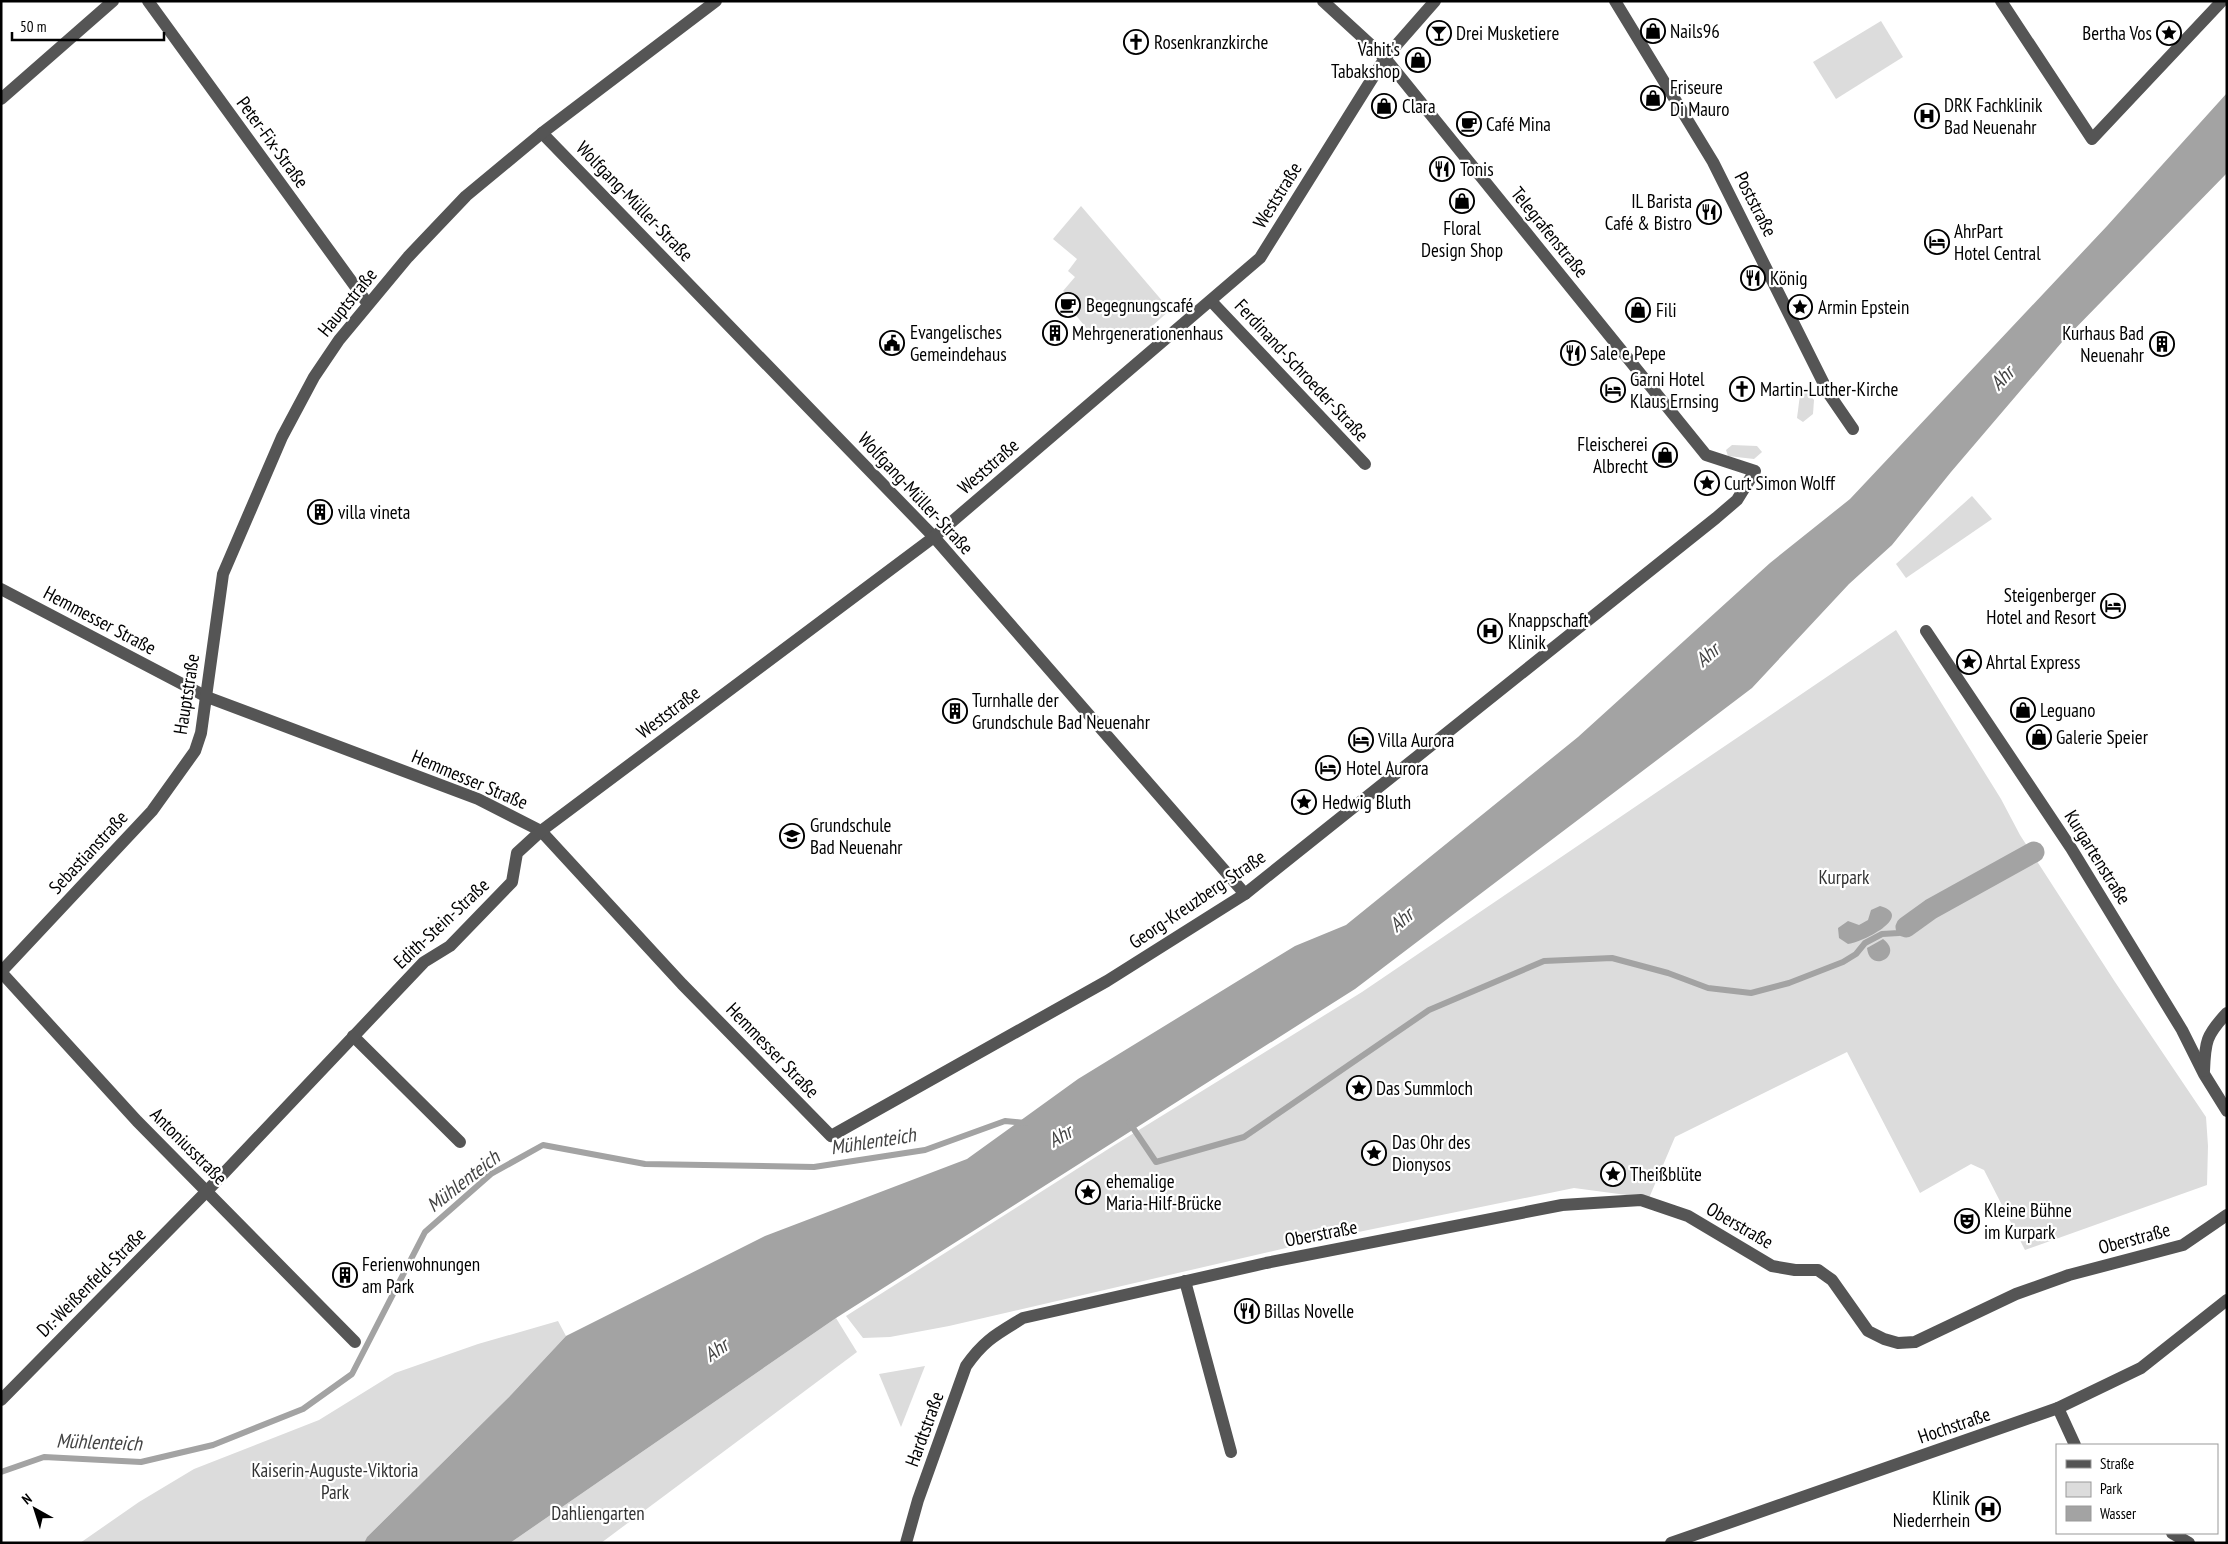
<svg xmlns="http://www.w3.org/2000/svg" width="2228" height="1544" font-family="'PT Sans Narrow',sans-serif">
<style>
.green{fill:#dcdcdc}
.water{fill:#a3a3a3}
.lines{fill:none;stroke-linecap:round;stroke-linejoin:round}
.stream{stroke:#a3a3a3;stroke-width:6}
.canal{stroke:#a3a3a3;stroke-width:21}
.minor{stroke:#555;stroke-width:12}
.labels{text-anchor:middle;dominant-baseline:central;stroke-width:4.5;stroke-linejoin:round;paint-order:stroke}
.poi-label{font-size:19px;fill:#000;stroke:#fff;text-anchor:start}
.street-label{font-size:19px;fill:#000;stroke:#fff}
.park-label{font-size:19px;fill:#333;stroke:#fff}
.water-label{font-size:20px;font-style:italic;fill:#444;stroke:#fff}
</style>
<rect width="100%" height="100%" fill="#fff"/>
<g class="green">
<polygon points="1881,21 1903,57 1836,99 1813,62"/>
<path d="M1081,206l89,104 -29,26c-20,-10 -28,-9 -46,3l-20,-25 6,-9 -18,-14 12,-14 -7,-6 9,-12 -24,-20z"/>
<polygon points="1806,390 1814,400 1813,414 1803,422 1797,418 1800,395"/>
<polygon points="1732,445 1757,446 1762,452 1754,459 1728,456 1726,450"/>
<polygon points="1972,496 1992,519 1906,578 1896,564"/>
<polygon points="1896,630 2001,799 2020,835 2115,982 2206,1117 2208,1146 2207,1185 2025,1250 1984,1170 1971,1164 1920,1193 1847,1052 1675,1137 1649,1198 1574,1188 1329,1238 949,1326 890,1337 863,1338 846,1316 1113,1146 1362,992"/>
<polygon points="836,1318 857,1352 601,1543 510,1543"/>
<polygon points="558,1321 566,1336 509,1397 367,1537 364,1543 80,1543 139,1502 194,1469 319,1420 395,1373 478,1344"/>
<polygon points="925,1366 901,1427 879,1374"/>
</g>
<g class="water">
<polygon points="2227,93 2227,173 2062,342 1951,472 1892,545 1849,584 1752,688 1355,989 836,1318 510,1543 364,1543 367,1537 509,1397 566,1336 765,1236 967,1159 1078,1079 1295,946 1346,925 1578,737 1770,563 1850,499 2107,226"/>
<path d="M1880,906c36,10 -19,37 -32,38l-9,-6 -1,-10 10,-7 11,4 9,-5 3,-10z"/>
<path d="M1883,939c22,16 -13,36 -16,9z"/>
</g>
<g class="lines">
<g class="stream">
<polyline points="1129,1122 1156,1162 1244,1137 1429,1010 1544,961 1612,958 1668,973 1708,988 1751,993 1789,983 1843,962 1856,954 1865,943 1882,934 1899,933 1906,927"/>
<polyline points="1,1472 44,1457 141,1462 213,1445 303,1409 352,1374 425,1232 491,1174 543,1145 645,1164 814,1167 925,1150 1005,1121 1025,1123"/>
</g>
<polyline class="canal" points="1906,927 1931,909 2034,852"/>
<g class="minor">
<polyline points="148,1 368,304"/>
<polyline points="1615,1 1713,162 1829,394 1853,429"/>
<polyline points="2001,1 2092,139 2222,1"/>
<polyline points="1,99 113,1"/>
<polyline points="542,133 934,537 1245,894"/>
<polyline points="1211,301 1365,464"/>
<polyline points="1,589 207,697 478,799 541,831 682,984 831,1136 1107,981 1245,894 1716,518 1737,500 1755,471 1706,455 1385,58 1323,1"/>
<polyline points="1926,631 2071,848 2182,1030 2204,1074 2227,1111"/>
<polyline points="1,972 152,811 195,751 201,733 223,574 282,437 314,377 339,340 408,257 466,196 542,133 716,1"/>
<polyline points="1,972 137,1121 355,1342"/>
<polyline points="353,1036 460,1142"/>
<path d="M2204,1071c1,-29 2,-36 23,-58"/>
<polyline points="1185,1281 1231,1452"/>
<polyline points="1,1400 207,1191 424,962 450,946 512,882 517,853 541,831 934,537 1260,258 1385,58 1435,1"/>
<polyline points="2058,1408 2075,1445"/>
<polyline points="2172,1533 2189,1543"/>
<path d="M906,1543l12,-43 48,-134c18,-26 31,-32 57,-48l243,-55 296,-58 79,-5 47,16 84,50 23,4h23l14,10 36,51 16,8 14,4 17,-1 101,-48 53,-19 114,-30 44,-30"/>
<polyline points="1671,1543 2058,1408 2141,1368 2227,1300"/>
</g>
</g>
<defs>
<symbol id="shop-ring" viewBox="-11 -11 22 22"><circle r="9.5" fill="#fff" stroke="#000" stroke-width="1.5"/><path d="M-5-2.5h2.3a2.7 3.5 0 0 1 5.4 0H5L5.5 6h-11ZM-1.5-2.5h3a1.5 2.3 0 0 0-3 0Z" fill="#000"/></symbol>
<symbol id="bar-ring" viewBox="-11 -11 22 22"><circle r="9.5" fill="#fff" stroke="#000" stroke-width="1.5"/><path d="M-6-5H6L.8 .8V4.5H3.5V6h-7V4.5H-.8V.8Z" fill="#000"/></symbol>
<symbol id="sight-ring" viewBox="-11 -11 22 22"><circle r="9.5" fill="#fff" stroke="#000" stroke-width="1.5"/><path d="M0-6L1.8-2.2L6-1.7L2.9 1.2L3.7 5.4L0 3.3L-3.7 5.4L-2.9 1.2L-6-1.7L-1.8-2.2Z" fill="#000"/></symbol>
<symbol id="church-ring" viewBox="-11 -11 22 22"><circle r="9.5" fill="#fff" stroke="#000" stroke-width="1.5"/><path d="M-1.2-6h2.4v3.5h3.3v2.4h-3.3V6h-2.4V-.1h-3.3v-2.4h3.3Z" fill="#000"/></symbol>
<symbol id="hospital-ring" viewBox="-11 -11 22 22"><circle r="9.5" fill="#fff" stroke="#000" stroke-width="1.5"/><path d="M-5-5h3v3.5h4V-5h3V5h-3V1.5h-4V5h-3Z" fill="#000"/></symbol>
<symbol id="cafe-ring" viewBox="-11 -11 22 22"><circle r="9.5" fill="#fff" stroke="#000" stroke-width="1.5"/><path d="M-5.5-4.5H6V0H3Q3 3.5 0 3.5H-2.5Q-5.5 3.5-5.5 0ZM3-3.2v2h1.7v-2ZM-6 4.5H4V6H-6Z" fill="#000"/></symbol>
<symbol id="restaurant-ring" viewBox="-11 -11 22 22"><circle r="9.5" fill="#fff" stroke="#000" stroke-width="1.5"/><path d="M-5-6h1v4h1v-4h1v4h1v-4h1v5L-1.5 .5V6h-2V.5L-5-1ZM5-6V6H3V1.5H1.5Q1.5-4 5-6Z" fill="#000"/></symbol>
<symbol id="hotel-ring" viewBox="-11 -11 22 22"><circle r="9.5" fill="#fff" stroke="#000" stroke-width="1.5"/><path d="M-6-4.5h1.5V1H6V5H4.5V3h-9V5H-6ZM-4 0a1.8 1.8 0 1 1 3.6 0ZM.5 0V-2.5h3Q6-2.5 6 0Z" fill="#000"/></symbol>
<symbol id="building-ring" viewBox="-11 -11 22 22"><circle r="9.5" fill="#fff" stroke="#000" stroke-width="1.5"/><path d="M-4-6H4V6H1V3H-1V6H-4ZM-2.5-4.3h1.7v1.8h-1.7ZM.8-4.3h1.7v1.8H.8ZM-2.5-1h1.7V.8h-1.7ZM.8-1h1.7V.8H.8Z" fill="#000"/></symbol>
<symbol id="civic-ring" viewBox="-11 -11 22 22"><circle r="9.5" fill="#fff" stroke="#000" stroke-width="1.5"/><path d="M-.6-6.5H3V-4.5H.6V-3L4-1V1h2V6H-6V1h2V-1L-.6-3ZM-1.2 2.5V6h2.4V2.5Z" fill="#000"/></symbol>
<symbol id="school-ring" viewBox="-11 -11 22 22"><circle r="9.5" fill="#fff" stroke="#000" stroke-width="1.5"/><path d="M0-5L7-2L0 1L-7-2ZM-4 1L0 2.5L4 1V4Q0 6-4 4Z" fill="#000"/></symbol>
<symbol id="theatre-ring" viewBox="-11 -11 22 22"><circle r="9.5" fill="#fff" stroke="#000" stroke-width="1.5"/><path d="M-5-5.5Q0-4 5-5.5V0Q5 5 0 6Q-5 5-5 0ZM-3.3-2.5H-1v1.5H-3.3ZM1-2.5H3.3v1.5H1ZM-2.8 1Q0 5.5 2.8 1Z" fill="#000"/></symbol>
</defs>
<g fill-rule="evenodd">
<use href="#shop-ring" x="1639" y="17" width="28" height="28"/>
<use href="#bar-ring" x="1425" y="19" width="28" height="28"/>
<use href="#sight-ring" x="2155" y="19" width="28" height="28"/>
<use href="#church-ring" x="1122" y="28" width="28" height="28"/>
<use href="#shop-ring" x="1404" y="46" width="28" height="28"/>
<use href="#shop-ring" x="1639" y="84" width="28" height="28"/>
<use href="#shop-ring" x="1370" y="92" width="28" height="28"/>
<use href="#hospital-ring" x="1913" y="102" width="28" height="28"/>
<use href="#cafe-ring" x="1455" y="110" width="28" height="28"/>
<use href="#restaurant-ring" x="1428" y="155" width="28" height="28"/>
<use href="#shop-ring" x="1448" y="187" width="28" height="28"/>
<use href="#restaurant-ring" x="1695" y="198" width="28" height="28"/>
<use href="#hotel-ring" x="1923" y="228" width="28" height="28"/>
<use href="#restaurant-ring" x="1739" y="264" width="28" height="28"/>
<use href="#cafe-ring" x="1054" y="291" width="28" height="28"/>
<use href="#sight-ring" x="1786" y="293" width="28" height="28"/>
<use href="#shop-ring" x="1624" y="296" width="28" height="28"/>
<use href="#building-ring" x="1041" y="319" width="28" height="28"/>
<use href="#civic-ring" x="878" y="329" width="28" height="28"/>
<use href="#building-ring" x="2148" y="330" width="28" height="28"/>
<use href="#restaurant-ring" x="1559" y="339" width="28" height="28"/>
<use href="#church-ring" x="1728" y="375" width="28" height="28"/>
<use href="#hotel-ring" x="1599" y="376" width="28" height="28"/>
<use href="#shop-ring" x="1651" y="441" width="28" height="28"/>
<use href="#sight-ring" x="1693" y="469" width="28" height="28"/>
<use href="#building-ring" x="306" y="498" width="28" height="28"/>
<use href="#hotel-ring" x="2099" y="592" width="28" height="28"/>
<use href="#hospital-ring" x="1476" y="617" width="28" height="28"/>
<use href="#sight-ring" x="1955" y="648" width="28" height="28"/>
<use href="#shop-ring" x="2009" y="696" width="28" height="28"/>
<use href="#building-ring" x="941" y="697" width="28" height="28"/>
<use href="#shop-ring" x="2025" y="723" width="28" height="28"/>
<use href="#hotel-ring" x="1347" y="726" width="28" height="28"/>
<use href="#hotel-ring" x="1314" y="754" width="28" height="28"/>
<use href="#sight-ring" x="1290" y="788" width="28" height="28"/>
<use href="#school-ring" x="778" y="822" width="28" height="28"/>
<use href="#sight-ring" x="1345" y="1074" width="28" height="28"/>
<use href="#sight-ring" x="1360" y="1139" width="28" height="28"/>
<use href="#sight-ring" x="1599" y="1160" width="28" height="28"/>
<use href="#sight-ring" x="1074" y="1178" width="28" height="28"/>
<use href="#theatre-ring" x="1953" y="1207" width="28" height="28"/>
<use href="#building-ring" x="331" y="1261" width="28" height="28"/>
<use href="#restaurant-ring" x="1233" y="1297" width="28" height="28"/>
<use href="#hospital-ring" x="1974" y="1495" width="28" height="28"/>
</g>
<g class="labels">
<g class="poi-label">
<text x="1670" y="31">Nails96</text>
<text x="1456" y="33">Drei Musketiere</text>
<text x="2152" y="33" text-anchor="end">Bertha Vos</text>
<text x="1154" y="42">Rosenkranzkirche</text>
<text x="1400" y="49" text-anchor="end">Vahit's<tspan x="1400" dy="22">Tabakshop</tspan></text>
<text x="1670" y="87">Friseure<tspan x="1670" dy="22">Di Mauro</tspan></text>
<text x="1944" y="105">DRK Fachklinik<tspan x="1944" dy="22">Bad Neuenahr</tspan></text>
<text x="1402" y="106">Clara</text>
<text x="1486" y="124">Café Mina</text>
<text x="1460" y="169">Tonis</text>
<text x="1692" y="201" text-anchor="end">IL Barista<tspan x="1692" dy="22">Café &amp; Bistro</tspan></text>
<text x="1462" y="228" text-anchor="middle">Floral<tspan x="1462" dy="22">Design Shop</tspan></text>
<text x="1954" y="231">AhrPart<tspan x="1954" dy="22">Hotel Central</tspan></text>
<text x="1770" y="278">König</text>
<text x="1086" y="305">Begegnungscafé</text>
<text x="1818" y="307">Armin Epstein</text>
<text x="1656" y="310">Fili</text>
<text x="910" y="332">Evangelisches<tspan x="910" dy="22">Gemeindehaus</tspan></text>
<text x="1072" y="333">Mehrgenerationenhaus</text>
<text x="2144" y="333" text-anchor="end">Kurhaus Bad<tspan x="2144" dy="22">Neuenahr</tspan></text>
<text x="1590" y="353">Sale e Pepe</text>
<text x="1630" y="379">Garni Hotel<tspan x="1630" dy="22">Klaus Ernsing</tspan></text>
<text x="1760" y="389">Martin-Luther-Kirche</text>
<text x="1648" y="444" text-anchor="end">Fleischerei<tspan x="1648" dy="22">Albrecht</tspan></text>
<text x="1724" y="483">Curt Simon Wolff</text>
<text x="338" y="512">villa vineta</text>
<text x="2096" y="595" text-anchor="end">Steigenberger<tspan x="2096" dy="22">Hotel and Resort</tspan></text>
<text x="1508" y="620">Knappschaft<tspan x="1508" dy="22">Klinik</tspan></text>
<text x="1986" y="662">Ahrtal Express</text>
<text x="972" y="700">Turnhalle der<tspan x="972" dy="22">Grundschule Bad Neuenahr</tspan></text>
<text x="2040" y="710">Leguano</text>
<text x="2056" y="737">Galerie Speier</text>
<text x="1378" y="740">Villa Aurora</text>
<text x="1346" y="768">Hotel Aurora</text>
<text x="1322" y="802">Hedwig Bluth</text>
<text x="810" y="825">Grundschule<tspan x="810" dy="22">Bad Neuenahr</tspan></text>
<text x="1376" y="1088">Das Summloch</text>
<text x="1392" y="1142">Das Ohr des<tspan x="1392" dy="22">Dionysos</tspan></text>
<text x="1630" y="1174">Theißblüte</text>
<text x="1106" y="1181">ehemalige<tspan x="1106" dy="22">Maria-Hilf-Brücke</tspan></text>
<text x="1984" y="1210">Kleine Bühne<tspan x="1984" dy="22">im Kurpark</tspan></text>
<text x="362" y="1264">Ferienwohnungen<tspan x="362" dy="22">am Park</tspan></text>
<text x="1264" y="1311">Billas Novelle</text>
<text x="1970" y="1498" text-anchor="end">Klinik<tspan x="1970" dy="22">Niederrhein</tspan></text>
</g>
<g class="street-label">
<text transform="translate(273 142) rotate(54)">Peter-Fix-Straße</text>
<text transform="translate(1277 195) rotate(-58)">Weststraße</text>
<text transform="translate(635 201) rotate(46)">Wolfgang-Müller-Straße</text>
<text transform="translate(1756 204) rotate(63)">Poststraße</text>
<text transform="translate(1550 232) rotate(51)">Telegrafenstraße</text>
<text transform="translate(347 302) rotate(-51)">Hauptstraße</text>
<text transform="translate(1302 370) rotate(47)">Ferdinand-Schroeder-Straße</text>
<text transform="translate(988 466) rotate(-41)">Weststraße</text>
<text transform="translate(916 493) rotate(47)">Wolfgang-Müller-Straße</text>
<text transform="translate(100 620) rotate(28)">Hemmesser Straße</text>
<text transform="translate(186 694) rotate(-81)">Hauptstraße</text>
<text transform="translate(668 712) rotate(-37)">Weststraße</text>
<text transform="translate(470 779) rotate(23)">Hemmesser Straße</text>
<text transform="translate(88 852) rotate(-47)">Sebastianstraße</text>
<text transform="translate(2098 857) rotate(58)">Kurgartenstraße</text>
<text transform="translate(1197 899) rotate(-34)">Georg-Kreuzberg-Straße</text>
<text transform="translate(441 923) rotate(-43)">Edith-Stein-Straße</text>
<text transform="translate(773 1050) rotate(46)">Hemmesser Straße</text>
<text transform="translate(189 1146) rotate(45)">Antoniusstraße</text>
<text transform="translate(1740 1225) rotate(30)">Oberstraße</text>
<text transform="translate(1321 1233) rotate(-11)">Oberstraße</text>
<text transform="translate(2134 1238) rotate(-15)">Oberstraße</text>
<text transform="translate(91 1282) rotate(-45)">Dr.-Weißenfeld-Straße</text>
<text transform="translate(1954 1425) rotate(-19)">Hochstraße</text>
<text transform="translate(924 1429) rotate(-70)">Hardtstraße</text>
</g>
<g class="park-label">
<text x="1844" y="877">Kurpark</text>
<text x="335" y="1470">Kaiserin-Auguste-Viktoria<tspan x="335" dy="22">Park</tspan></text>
<text x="598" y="1513">Dahliengarten</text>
</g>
<g class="water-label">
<text transform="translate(2002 378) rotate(-46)">Ahr</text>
<text transform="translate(1707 655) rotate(-41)">Ahr</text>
<text transform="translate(1401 920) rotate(-41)">Ahr</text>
<text transform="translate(1060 1136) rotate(-30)">Ahr</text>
<text transform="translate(873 1141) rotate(-9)">Mühlenteich</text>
<text transform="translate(463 1181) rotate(-38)">Mühlenteich</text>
<text transform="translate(716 1350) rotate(-35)">Ahr</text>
<text transform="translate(99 1442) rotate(2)">Mühlenteich</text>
</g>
</g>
<rect width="2228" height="1544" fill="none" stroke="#000000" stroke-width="5"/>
<rect x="2056" y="1444" width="162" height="90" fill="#ffffff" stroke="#999999"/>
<rect x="2066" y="1460" width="25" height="8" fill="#555555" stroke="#999999"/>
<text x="2100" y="1469" font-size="15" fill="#000000">Straße</text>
<rect x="2066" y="1482" width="25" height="15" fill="#dcdcdc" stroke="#999999"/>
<text x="2100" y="1494" font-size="15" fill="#000000">Park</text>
<rect x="2066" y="1506" width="25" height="15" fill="#a3a3a3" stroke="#999999"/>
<text x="2100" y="1519" font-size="15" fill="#000000">Wasser</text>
<g transform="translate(35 1509) rotate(321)" stroke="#ffffff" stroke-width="4" paint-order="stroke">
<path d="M0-4L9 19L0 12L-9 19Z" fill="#000000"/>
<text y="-8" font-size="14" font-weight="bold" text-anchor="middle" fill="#000000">N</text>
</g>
<path d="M12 32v8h152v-8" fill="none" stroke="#000000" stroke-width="2.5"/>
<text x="20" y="32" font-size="15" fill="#000000" stroke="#ffffff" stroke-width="4" paint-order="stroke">50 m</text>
</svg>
